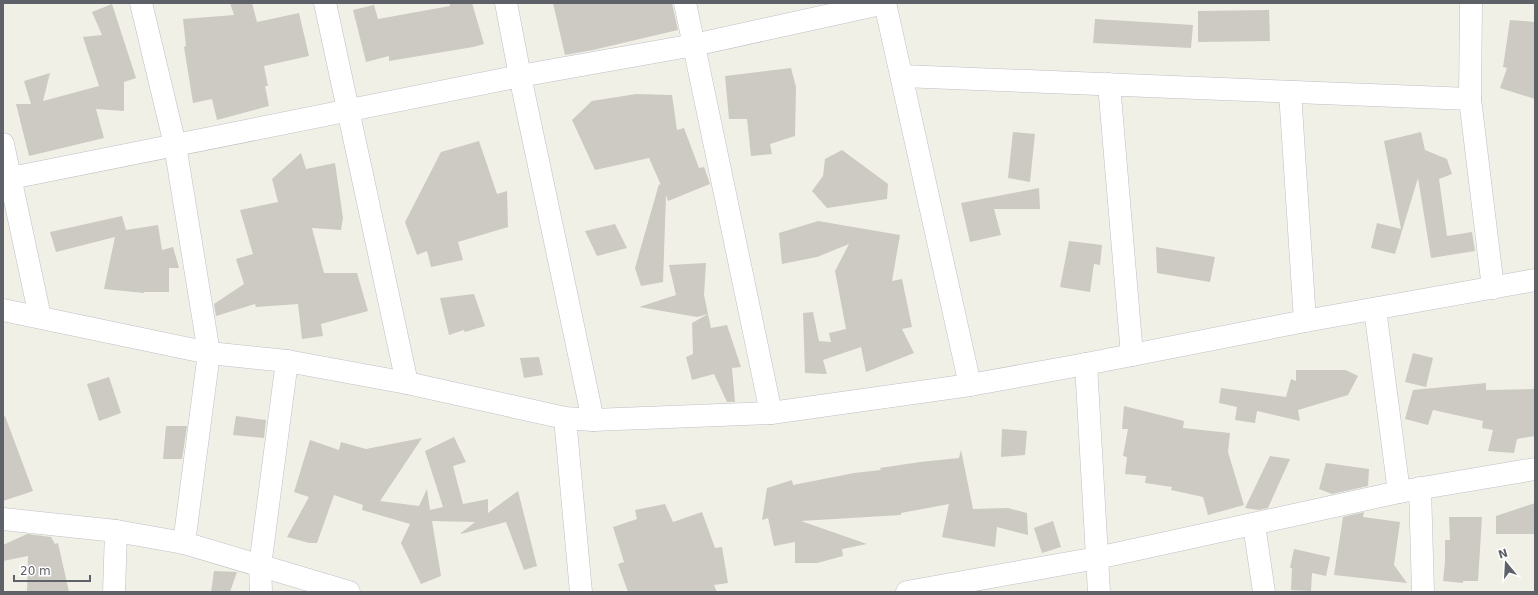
<svg xmlns="http://www.w3.org/2000/svg" width="1538" height="595" font-family="'DejaVu Sans',sans-serif">
<style>
.building{fill:#cccac3}
.lines{fill:none;stroke-linecap:round;stroke-linejoin:round}
.street-casing{stroke:#bebfc6;stroke-width:23}
.street{stroke:#fff;stroke-width:22}
</style>
<rect width="100%" height="100%" fill="#f1f0e6"/>
<g class="building">
<polygon points="230,3 252,3 257,22 299,13 309,56 264,66 268,86 265,86 269,106 217,120 212,99 193,103 184,47 186,46 183,19 234,15"/>
<polygon points="450,3 472,3 484,44 473,47 389,61 389,56 366,62 353,10 374,5 378,19 450,6"/>
<polygon points="553,3 672,3 678,30 593,50 565,55"/>
<polygon points="112,4 136,78 124,82 124,111 96,109 104,138 29,156 16,104 31,104 24,81 50,73 43,101 99,86 83,37 102,35 92,12"/>
<polygon points="1269,10 1270,41 1198,42 1198,11"/>
<polygon points="1095,19 1193,25 1191,48 1093,43"/>
<polygon points="1510,20 1535,22 1535,99 1500,88 1507,68 1503,67"/>
<polygon points="791,68 796,87 795,136 770,144 772,154 751,156 747,119 729,119 725,76"/>
<polygon points="636,94 672,95 677,130 684,128 699,168 704,167 710,184 668,201 666,195 663,282 641,286 635,268 659,184 661,185 649,158 595,170 572,120 592,101"/>
<polygon points="1013,132 1035,134 1030,182 1008,178"/>
<polygon points="1421,132 1425,150 1447,159 1452,174 1439,179 1447,236 1472,232 1475,251 1431,258 1418,178 1395,254 1371,248 1377,223 1401,229 1384,141"/>
<polygon points="479,141 497,194 507,191 508,227 458,242 463,260 431,267 427,251 417,255 405,222 441,152"/>
<polygon points="842,150 888,184 887,199 827,208 812,191 823,176 825,159"/>
<polygon points="301,153 306,169 335,163 343,218 341,230 312,228 324,273 357,273 368,311 321,324 323,336 302,339 298,304 256,307 255,304 216,316 214,304 244,284 236,259 253,254 240,210 278,202 272,179"/>
<polygon points="1039,188 1040,209 994,209 1001,235 970,242 961,203"/>
<polygon points="122,216 126,230 158,225 162,250 173,247 179,268 169,268 169,292 144,292 144,293 104,289 115,237 56,252 50,232"/>
<polygon points="818,221 900,235 892,281 902,279 912,327 902,329 914,353 866,372 861,347 823,360 827,374 805,373 803,313 813,312 819,341 831,342 829,333 846,329 835,271 849,244 817,257 782,264 779,233"/>
<polygon points="615,224 627,248 597,256 585,231"/>
<polygon points="1069,241 1102,245 1100,265 1094,264 1090,292 1060,287"/>
<polygon points="1156,247 1215,257 1210,282 1157,273"/>
<polygon points="706,263 704,295 711,328 727,325 741,367 732,368 735,402 727,402 714,374 692,380 686,357 693,354 692,323 708,314 697,317 639,307 676,295 669,265"/>
<polygon points="474,294 485,326 465,332 464,330 449,335 440,298"/>
<polygon points="1413,353 1433,358 1426,387 1405,382"/>
<polygon points="539,357 543,375 524,378 520,358"/>
<polygon points="1296,370 1346,370 1358,376 1348,395 1298,410 1300,421 1257,411 1255,423 1235,420 1237,407 1219,403 1221,388 1286,397 1291,379 1296,381"/>
<polygon points="109,377 121,413 99,421 87,384"/>
<polygon points="1486,383 1486,390 1535,389 1535,436 1517,439 1514,453 1488,451 1493,430 1482,428 1483,421 1433,410 1428,425 1405,419 1413,390"/>
<polygon points="1124,406 1184,421 1183,428 1230,433 1228,452 1244,505 1208,515 1203,497 1171,490 1172,487 1145,483 1146,476 1125,474 1127,457 1123,456 1128,429 1122,429"/>
<polygon points="5,416 33,491 3,501 3,417"/>
<polygon points="236,416 266,420 264,438 233,435"/>
<polygon points="166,426 187,426 182,459 163,459"/>
<polygon points="1002,429 1027,431 1025,455 1001,457"/>
<polygon points="454,437 466,462 453,466 463,504 488,499 488,513 518,491 537,566 524,570 506,522 461,534 461,533 475,522 432,521 441,576 421,584 401,543 410,524 362,510 363,505 334,495 317,543 309,543 287,537 309,497 294,492 310,440 339,450 341,442 366,449 422,438 380,501 419,506 427,489 430,510 443,507 425,451"/>
<polygon points="961,450 973,509 1008,508 1027,513 1028,535 997,527 995,547 942,537 949,504 901,513 901,515 801,521 867,544 842,549 843,556 817,563 795,563 795,542 774,546 768,518 762,520 767,488 792,480 793,485 854,473 881,470 880,468 920,462 959,458"/>
<polygon points="1270,456 1290,459 1268,508 1259,510 1245,508"/>
<polygon points="1326,463 1369,469 1368,486 1332,494 1319,489"/>
<polygon points="1535,503 1535,534 1496,534 1496,516"/>
<polygon points="665,504 673,522 702,512 715,548 722,547 728,583 714,585 717,592 628,592 618,564 624,562 613,527 637,519 635,510"/>
<polygon points="1364,512 1363,517 1400,522 1394,565 1407,583 1334,575 1343,517"/>
<polygon points="1449,517 1482,517 1478,581 1463,581 1463,583 1443,581 1445,562 1445,540 1450,540"/>
<polygon points="1053,521 1061,547 1042,553 1034,528"/>
<polygon points="27,534 51,537 55,544 58,543 69,592 27,592 28,556 3,561 3,545"/>
<polygon points="1294,549 1330,557 1326,576 1312,573 1311,591 1291,590 1292,568 1290,568"/>
<polygon points="214,571 237,572 230,592 211,592"/>
</g>
<g class="lines">
<defs>
<g id="street">
<polyline points="141,3 175,145 209,353 184,543"/>
<polyline points="325,3 407,383"/>
<polyline points="506,3 520,76 593,420"/>
<polyline points="685,3 771,413"/>
<polyline points="902,76 1470,99 1493,288"/>
<polyline points="1109,84 1132,355"/>
<polyline points="1290,92 1305,321"/>
<polyline points="1470,99 1471,3"/>
<polyline points="3,144 40,317"/>
<polyline points="11,178 520,76 694,45 885,3 970,385"/>
<polyline points="1375,309 1399,492"/>
<polyline points="3,310 209,353 287,361 407,383 565,418 593,420 771,413 970,385 1086,364 1305,321 1535,280"/>
<polyline points="1086,364 1099,592"/>
<polyline points="565,418 581,592"/>
<polyline points="1420,488 1423,592"/>
<polyline points="3,519 116,531 184,543 349,592"/>
<polyline points="1254,525 1264,592"/>
<polyline points="114,592 116,531"/>
<polyline points="261,592 260,566 287,361"/>
<polyline points="907,592 1097,558 1399,492 1535,469"/>
</g>
</defs>
<use href="#street" class="street-casing"/>
<use href="#street" class="street"/>
</g>
<rect width="1538" height="595" fill="none" stroke="#5e6168" stroke-width="8"/>
<g transform="translate(1506 563) rotate(342)" stroke="#ffffff" stroke-width="3" paint-order="stroke">
<path d="M0-3L7 15L0 10L-7 15Z" fill="#5e6168"/>
<text y="-6" font-size="11" font-weight="bold" text-anchor="middle" fill="#5e6168">N</text>
</g>
<path d="M14 575v6h76v-6" fill="none" stroke="#5e6168" stroke-width="2"/>
<text x="20" y="575" font-size="12" fill="#5e6168" stroke="#ffffff" stroke-width="3" paint-order="stroke">20 m</text>
</svg>
